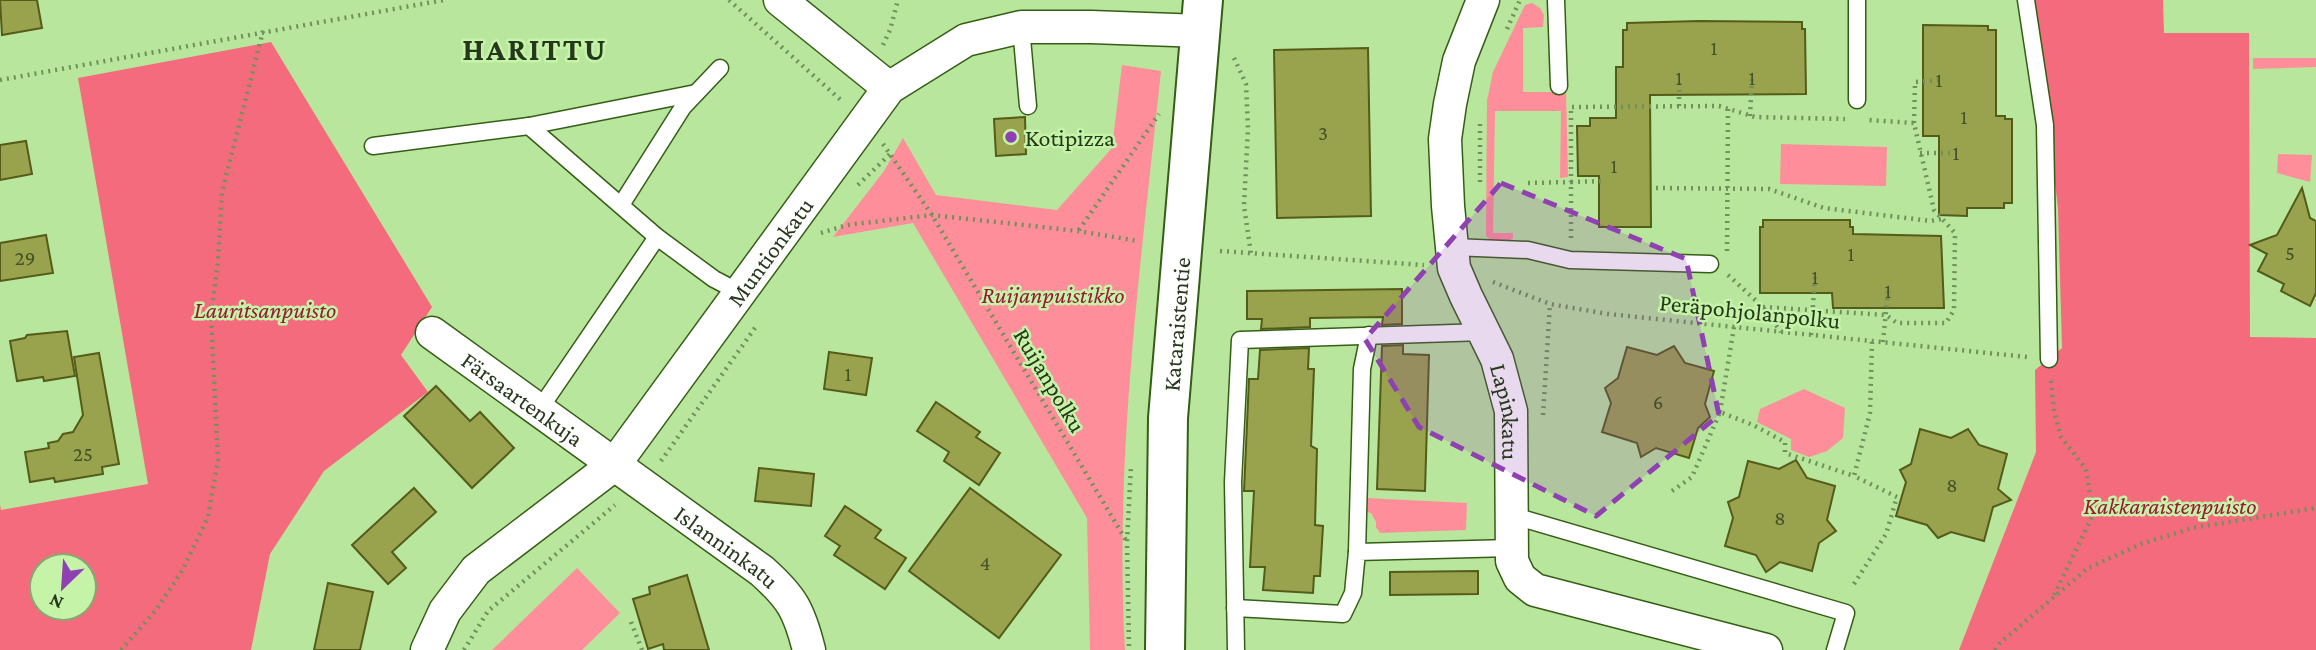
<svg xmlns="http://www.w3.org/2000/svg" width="2316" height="650" font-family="'Crimson Pro',serif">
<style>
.green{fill:#fe8f9a}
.forest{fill:#f56b7e;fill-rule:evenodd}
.building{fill:#99a24d;stroke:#555b19;stroke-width:2}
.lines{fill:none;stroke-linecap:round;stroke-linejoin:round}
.lane-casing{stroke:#365d16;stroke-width:19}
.street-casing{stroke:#365d16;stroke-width:35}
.secondary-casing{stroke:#365d16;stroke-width:42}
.path{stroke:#70905c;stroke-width:4.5;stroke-dasharray:2 5;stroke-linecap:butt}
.lane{stroke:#fff;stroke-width:16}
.street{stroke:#fff;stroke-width:32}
.secondary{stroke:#fff;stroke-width:38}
.marked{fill:#8f40b1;fill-opacity:0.2;stroke:#8f40b1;stroke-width:5;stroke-dasharray:14 9;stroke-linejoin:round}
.poi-dot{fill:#8f40b1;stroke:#c5f4a9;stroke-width:2.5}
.labels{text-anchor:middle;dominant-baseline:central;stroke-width:5;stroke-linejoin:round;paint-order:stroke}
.number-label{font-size:21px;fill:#435228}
.poi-label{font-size:24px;fill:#26381b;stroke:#c5f4a9;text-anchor:start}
.street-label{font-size:24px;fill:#26381b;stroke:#c5f4a9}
.park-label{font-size:24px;font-style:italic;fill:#981937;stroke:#c5f4a9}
.district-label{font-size:32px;font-weight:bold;letter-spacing:2px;fill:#26381b;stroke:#c5f4a9}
</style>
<rect width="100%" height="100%" fill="#b8e69c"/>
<g class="green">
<polygon points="1532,3 1540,8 1544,15 1543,27 1523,28 1523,92 1566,92 1568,177 1560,178 1561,111 1495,111 1493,233 1513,233 1513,238 1509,241 1490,240 1486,236 1487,101 1493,72 1525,5"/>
<polygon points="2253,58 2316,58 2316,67 2253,69"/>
<path d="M1122,65l39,6c-20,193 -47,385 -36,579h-35l-3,-132 -174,-295 -80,14 51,-66 19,-33 33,57 121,15 55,-62z"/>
<polygon points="1781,144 1887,147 1886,186 1780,184"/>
<polygon points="2278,154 2312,155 2310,182 2277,173"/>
<polygon points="1804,389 1845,408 1843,438 1827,451 1809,457 1791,450 1791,439 1757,422 1760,409"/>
<polygon points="1366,498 1467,503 1466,530 1380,533 1376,527 1376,522 1371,513 1366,512"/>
<polygon points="577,568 620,613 582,650 492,650"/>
</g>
<g class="forest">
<polygon points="2033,0 2163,0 2164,33 2249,33 2250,337 2316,338 2316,650 1959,650 2036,452 2035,370 2062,348 2058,208"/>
<path d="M271,42l161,265 -31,48 27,37 -104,79 -54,83 -19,96h-251v-145l1,5 147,-26 -70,-406zM42,566h42v42h-42z"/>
</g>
<g class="building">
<polygon points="0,0 37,0 42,28 2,35"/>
<polygon points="1699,21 1802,22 1802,29 1805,29 1806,94 1650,95 1651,227 1599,227 1599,176 1578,176 1577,126 1590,126 1590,118 1616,118 1616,67 1623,67 1623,30 1627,30 1627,23"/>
<polygon points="1923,25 1988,26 1988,30 1996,30 1996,116 2005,116 2005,119 2012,119 2012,203 2004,203 2004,208 1967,208 1967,216 1939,215 1939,136 1923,136"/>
<polygon points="1368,48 1371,216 1277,218 1274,50"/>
<polygon points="1025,117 1026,154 996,156 994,119"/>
<polygon points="26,141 32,174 0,180 0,145"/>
<polygon points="2302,188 2310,218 2316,221 2316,293 2310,306 2281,291 2284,284 2258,271 2267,254 2250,245 2277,235"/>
<polygon points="1763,220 1850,220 1850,227 1853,227 1853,234 1941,236 1944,308 1833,308 1832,293 1760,293 1760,227 1763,227"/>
<polygon points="46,235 53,273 0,281 0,243"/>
<polygon points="1402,289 1402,324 1382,325 1383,317 1310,318 1310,327 1261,329 1262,319 1247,319 1247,291"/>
<polygon points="67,331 75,376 44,381 43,377 17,381 10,341 25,338 27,335"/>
<polygon points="1403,345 1403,354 1429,355 1425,491 1377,489 1382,346"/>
<polygon points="1674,346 1685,363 1714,371 1705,404 1710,417 1698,428 1689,458 1656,448 1641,457 1637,443 1602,432 1611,403 1605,388 1618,378 1627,347 1657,355"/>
<polygon points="1309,348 1308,369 1314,369 1311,446 1317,449 1315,525 1323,526 1320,576 1314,576 1313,593 1263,590 1265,567 1250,567 1254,491 1244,491 1249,379 1258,379 1260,350"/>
<polygon points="829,352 872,358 866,395 824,389"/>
<polygon points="99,353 119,464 102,467 103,474 55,482 54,478 30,482 25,452 49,448 48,443 58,441 63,434 73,432 83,415 74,357"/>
<polygon points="436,386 470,421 480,412 514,448 472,488 404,416"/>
<polygon points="936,402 980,432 976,437 1000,453 979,485 944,461 949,452 917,431"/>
<polygon points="1920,429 1951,438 1968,429 1979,445 2007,454 1998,489 2011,500 1993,507 1984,541 1951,532 1938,538 1927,525 1896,516 1906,482 1900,470 1911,464"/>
<polygon points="1796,460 1807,478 1835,486 1827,520 1836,531 1819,543 1812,571 1780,562 1766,572 1756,555 1725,546 1733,518 1728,502 1739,497 1748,461 1779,469"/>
<polygon points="759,468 814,474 811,506 755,501"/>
<polygon points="414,488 436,512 392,552 406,568 388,584 352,545"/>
<polygon points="970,488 1061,555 999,638 909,571"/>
<polygon points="845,506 881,530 875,538 906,558 885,589 834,555 840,546 825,536"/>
<polygon points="1478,571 1478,594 1390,595 1390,572"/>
<polygon points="687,575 709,650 664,650 663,644 648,649 633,599 650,594 649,587"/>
<polygon points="328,583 373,592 360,650 314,650"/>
</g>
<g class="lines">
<defs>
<g id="lane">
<polyline points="1556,0 1559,86"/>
<polyline points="1857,0 1857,100"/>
<polyline points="2026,0 2045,125 2049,359"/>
<polyline points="1021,27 1028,106"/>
<polyline points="529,126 657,237"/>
<polyline points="373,146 529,126 696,93"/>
<polyline points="621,205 683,107 720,68"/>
<polyline points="1452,247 1528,250 1570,260 1710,264"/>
<polyline points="539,410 657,237 714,279 739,292"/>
<polyline points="1511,515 1846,613 1835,650"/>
<polyline points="1357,552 1362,369 1369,335"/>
<polyline points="1235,608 1343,614 1353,593 1357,552 1511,548"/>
<polyline points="1236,650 1233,482 1240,340 1484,332"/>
</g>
<g id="street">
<polyline points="780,0 889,88"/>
<path id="s1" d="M1483,0l-24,61 -9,43 -5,35 3,67 6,62 12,28 31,63 14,52 1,150 8,17 15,12 231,60"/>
<path id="s2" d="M432,333l330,238c30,27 37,39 47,79"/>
<path id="s3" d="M427,650l18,-39 31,-41 138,-105 275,-377 77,-48 55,-13h70l111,4"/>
</g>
<g id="secondary">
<path id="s4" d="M1165,650l3,-232 35,-418"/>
</g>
</defs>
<use href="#lane" class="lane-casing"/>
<use href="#street" class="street-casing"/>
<use href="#secondary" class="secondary-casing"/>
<g class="path">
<polyline points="729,0 843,102"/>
<polyline points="1507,29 1520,0"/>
<polyline points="883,45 890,30 898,0"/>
<polyline points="1234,58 1246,84 1248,128 1244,206 1251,254"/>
<polyline points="0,80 444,0"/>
<polyline points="1679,106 1679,78"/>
<polyline points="1750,116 1752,78"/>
<polyline points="1914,123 1915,82 1939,80"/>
<polyline points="1480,124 1480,185"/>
<polyline points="883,144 932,215 1127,542"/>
<polyline points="1920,153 1956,153"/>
<polyline points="1528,183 1571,182 1571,107 1719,106 1755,117 1845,119"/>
<polyline points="858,185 890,154"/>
<polyline points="1656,188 1769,189 1824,208 1931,221 1941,219"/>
<polyline points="1079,230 1159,114"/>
<polyline points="821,233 847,225 932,215 1078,231 1138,241"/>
<polyline points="1571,238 1571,182 1605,181"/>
<polyline points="1220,251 1424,265"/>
<polyline points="1727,251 1728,109"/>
<polyline points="1728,275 1763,307 1781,332"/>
<polyline points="1493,282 1550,304 1608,314 2027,357"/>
<polyline points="1763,307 1886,315 1897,323 1946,323 1954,310 1955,233 1934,210 1914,123 1868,120"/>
<polyline points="1811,335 1815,277"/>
<polyline points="1883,342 1888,291"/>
<polyline points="2051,381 2054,411 2061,437 2086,469 2093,515 2054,595"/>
<polyline points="1720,412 1734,327"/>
<polyline points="1543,415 1550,304"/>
<polyline points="661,461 757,325"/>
<polyline points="1672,491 1692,477 1720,412 1753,425 1785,442 1785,453 1854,476"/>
<polyline points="1854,584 1886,534 1897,497 1854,476 1870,413 1872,341"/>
<polyline points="631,622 642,650"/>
<polyline points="1129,646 1127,542 1131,466"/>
<polyline points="121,650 156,610 182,571 208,517 218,460 211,315 218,261 222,192 263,31"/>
<polyline points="464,650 488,611 615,505"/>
<polyline points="1995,650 2000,643 2088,568 2141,544 2192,528 2316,508"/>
</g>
<use href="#lane" class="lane"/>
<use href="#street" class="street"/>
<use href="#secondary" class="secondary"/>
</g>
<path class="marked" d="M1501,183l185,76 33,156 -123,101 -177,-89 -54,-88z"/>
<circle class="poi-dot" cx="1011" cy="137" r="7"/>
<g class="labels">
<g class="number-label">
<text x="1714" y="48">1</text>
<text x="1679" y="78">1</text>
<text x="1752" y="78">1</text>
<text x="1939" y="80">1</text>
<text x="1964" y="117">1</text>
<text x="1323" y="133">3</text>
<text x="1956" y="153">1</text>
<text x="1614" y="166">1</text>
<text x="2290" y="253">5</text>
<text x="1851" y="254">1</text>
<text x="25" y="258">29</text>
<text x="1815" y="277">1</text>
<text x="1888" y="291">1</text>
<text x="848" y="374">1</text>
<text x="1658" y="402">6</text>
<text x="83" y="454">25</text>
<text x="1952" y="485">8</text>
<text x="1780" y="518">8</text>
<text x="985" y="563">4</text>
</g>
<g class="poi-label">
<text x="1025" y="137">Kotipizza</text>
</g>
<g class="street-label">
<text stroke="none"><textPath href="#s3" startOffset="532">Muntionkatu</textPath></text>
<text transform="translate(1750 311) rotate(6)">Peräpohjolanpolku</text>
<text stroke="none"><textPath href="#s4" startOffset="326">Kataraistentie</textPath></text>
<text transform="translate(1050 380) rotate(59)">Ruijanpolku</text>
<text stroke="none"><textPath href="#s2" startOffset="112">Färsaartenkuja</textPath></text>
<text stroke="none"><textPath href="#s1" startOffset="429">Lapinkatu</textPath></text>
<text stroke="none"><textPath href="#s2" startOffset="364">Islanninkatu</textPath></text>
</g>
<g class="park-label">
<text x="1053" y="294">Ruijanpuistikko</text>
<text x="265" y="309">Lauritsanpuisto</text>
<text x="2170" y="505">Kakkaraistenpuisto</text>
</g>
<g class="district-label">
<text x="535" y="49">HARITTU</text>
</g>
</g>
<g transform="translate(63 587) rotate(205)"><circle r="33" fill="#c5f4a9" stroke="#85a970" stroke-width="2"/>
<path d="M0-5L12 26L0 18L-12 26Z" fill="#8f40b1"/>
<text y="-10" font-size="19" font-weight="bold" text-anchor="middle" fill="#26381b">N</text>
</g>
</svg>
